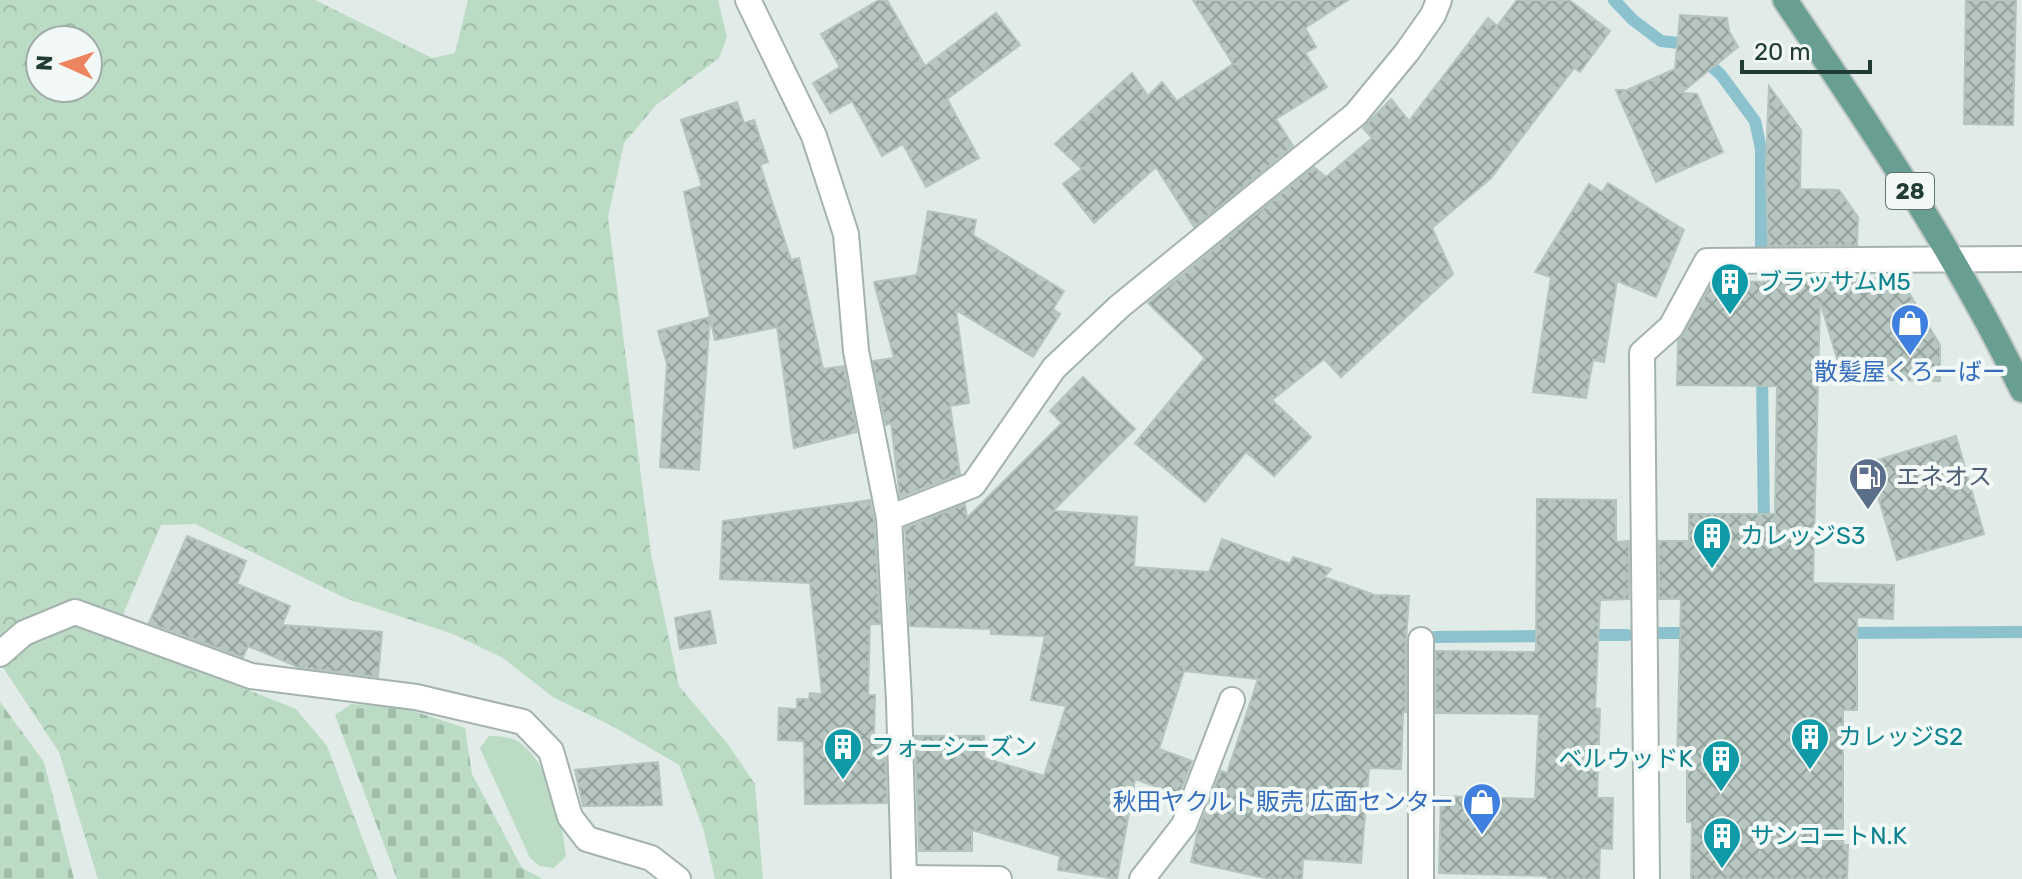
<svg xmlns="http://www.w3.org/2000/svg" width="2022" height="879" font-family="Rubik,'Noto Sans JP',sans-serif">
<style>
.grass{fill:#bbdbc4}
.forest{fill:url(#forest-crowns);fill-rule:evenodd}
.cemetery{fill:url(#cemetery-stones)}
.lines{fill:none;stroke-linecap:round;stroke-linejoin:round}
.stream{stroke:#8bc2ce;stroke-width:12}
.building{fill:url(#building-cross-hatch);stroke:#b4c4be;stroke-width:2}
.street-casing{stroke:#a4b3ae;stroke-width:28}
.primary-casing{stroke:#c1c8c6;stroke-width:28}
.street{stroke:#fff;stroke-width:24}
.primary{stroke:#689f92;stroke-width:24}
.labels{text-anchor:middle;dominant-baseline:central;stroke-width:8;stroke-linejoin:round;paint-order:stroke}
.shield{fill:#f1f8f5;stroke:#60746f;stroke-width:2}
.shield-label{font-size:22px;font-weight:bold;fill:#223b35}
.culture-label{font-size:24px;fill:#0d838f;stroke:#f1f8f5;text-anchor:start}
.shop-label{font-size:24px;fill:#366cbe;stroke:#f1f8f5}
.service-label{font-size:24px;fill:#4e5e75;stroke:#f1f8f5;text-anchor:start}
</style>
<defs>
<pattern id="forest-crowns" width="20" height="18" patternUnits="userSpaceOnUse" patternTransform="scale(2)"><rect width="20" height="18" fill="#bbdbc4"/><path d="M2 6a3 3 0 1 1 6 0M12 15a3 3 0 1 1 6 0" fill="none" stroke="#a0bda9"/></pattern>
<pattern id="cemetery-stones" width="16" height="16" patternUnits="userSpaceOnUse" patternTransform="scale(2)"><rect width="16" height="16" fill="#bbdbc4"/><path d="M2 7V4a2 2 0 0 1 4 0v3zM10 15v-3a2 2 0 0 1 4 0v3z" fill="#a0bda9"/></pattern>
<pattern id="building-cross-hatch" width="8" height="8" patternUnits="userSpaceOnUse" patternTransform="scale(2)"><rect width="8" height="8" fill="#b7c6c0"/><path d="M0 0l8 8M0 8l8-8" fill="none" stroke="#94a29d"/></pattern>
</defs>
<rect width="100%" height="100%" fill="#e1ebe7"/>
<path class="grass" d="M489,736c9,0 23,1 30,6 33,24 42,77 47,114l-12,12 -14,-2 -10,-8 -50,-110z"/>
<path class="forest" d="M0,0h315l117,58 23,-5 13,-53h250l9,37 -8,21 -63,47 -32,38 -16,74 43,337 28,132 48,57 28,41 8,95h-48l-11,-48 -25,-66 -65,-38 -61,-30 -50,-39 -50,-24 -108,-36 -150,-74 -34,1 -37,87 8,32 164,65 31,37 51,133h-280l-39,-127 -59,-89zM40,40h48v48h-48z"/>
<g class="cemetery">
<polygon points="0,702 44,762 74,879 0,879"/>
<polygon points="351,704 404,708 465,728 472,774 522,868 543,879 397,879 335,715"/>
</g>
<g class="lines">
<g class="stream">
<polyline points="1614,0 1633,20 1661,41 1687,44 1721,75 1755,121 1761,149 1761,248"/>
<polyline points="1762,372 1764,529"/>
<polyline points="1660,633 1697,633"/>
<polyline points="1843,633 2022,632"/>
<polyline points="1582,635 1627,635"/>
<polyline points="1435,637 1552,636"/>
</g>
</g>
<g class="building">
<polygon points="879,0 887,0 925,66 996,13 1020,45 947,99 979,158 926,187 903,144 882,156 852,101 830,113 813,83 840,67 821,34"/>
<polygon points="1193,0 1348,0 1305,28 1316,47 1305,53 1327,87 1276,119 1293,146 1194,227 1156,167 1094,223 1063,184 1082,169 1055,144 1132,73 1148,96 1162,82 1177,101 1233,64"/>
<polygon points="1517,0 1569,0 1610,31 1580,72 1574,68 1491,178 1432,228 1453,274 1341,377 1324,359 1272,400 1311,437 1274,476 1246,452 1205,502 1135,443 1205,358 1148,303 1314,167 1326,177 1372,138 1363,128 1391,99 1409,121 1488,18 1497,26"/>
<polygon points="1966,0 2016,0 2013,125 1964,124"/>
<polygon points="1680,15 1727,18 1729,31 1738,47 1681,93 1697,94 1723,152 1656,182 1616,90 1627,90 1675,69"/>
<polygon points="1769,86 1801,130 1800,189 1839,190 1858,217 1857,245 1768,246 1766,166"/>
<polygon points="737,102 744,123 754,120 768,162 760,165 791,260 799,258 823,369 844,366 857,432 794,448 777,327 715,340 710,318 699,470 660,467 667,364 658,331 710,317 684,192 702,186 681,120"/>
<polygon points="1608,183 1684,230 1656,297 1617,281 1604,362 1593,360 1586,398 1533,392 1551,277 1535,272 1589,184 1602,192"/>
<polygon points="928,211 976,220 973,235 1064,291 1053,309 1060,314 1033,357 956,310 969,403 950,406 960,474 900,497 891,423 886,425 873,361 894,358 874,282 917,275"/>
<polygon points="1855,275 1855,279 1900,278 1940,345 1940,381 1843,379 1820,301 1813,583 1894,585 1893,619 1857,617 1857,710 1843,710 1843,845 1848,845 1847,879 1691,879 1692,822 1687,822 1687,764 1677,764 1681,599 1659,599 1659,541 1689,541 1689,514 1775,514 1777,386 1677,385 1678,341 1684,334 1713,281 1768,282 1768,276"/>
<polygon points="1083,377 1135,429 1053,511 1137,517 1134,567 1209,572 1222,539 1290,564 1293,557 1331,569 1324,577 1375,595 1409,596 1406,640 1406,712 1403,712 1401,769 1369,768 1361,863 1303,859 1302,879 1270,879 1191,862 1198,831 1221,771 1227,773 1258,679 1184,671 1159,749 1192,761 1179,795 1135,779 1117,879 1058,870 1060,856 972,830 972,851 919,851 915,736 984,736 984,758 1044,776 1066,706 1031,700 1045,636 991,634 991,629 910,626 905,528 965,504 967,518 1062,423 1050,411"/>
<polygon points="1956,436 1984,534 1897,560 1868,463"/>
<polygon points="1537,499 1616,500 1616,542 1629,541 1629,599 1600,600 1595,708 1600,709 1597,798 1613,798 1612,849 1600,848 1599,879 1547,879 1547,876 1439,873 1441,796 1535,799 1539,714 1436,713 1436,651 1536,652"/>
<polygon points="870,500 874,520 880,624 870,624 868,695 875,695 874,736 885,736 887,803 805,804 804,741 778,740 779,708 797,709 797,699 809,699 810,693 822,694 810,583 720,579 723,521"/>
<polygon points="187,536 246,561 237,584 290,606 282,625 382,632 378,677 298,667 248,646 243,657 149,623"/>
<polygon points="710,611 716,643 680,649 675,618"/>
<polygon points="658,762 662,805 583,806 575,770"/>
</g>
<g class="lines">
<defs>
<g id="street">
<polyline points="748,0 814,136 846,234 856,351 889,518 899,701 904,879"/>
<polyline points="889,518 973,485 1054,368 1120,306 1356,114 1407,52 1433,15 1439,0"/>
<polyline points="1421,640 1421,879"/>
<polyline points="0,654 24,633 75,612 251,676 416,697 523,722 551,751 570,817 587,839 651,858 678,879"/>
<polyline points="904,878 999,879"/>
<polyline points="1142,879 1184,825 1232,700"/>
<polyline points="1647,879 1642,353 1671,327 1707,261 2022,259"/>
</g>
<path id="primary" d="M1785,0c85,126 171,253 237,390"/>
</defs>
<use href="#street" class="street-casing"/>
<use href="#primary" class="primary-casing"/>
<use href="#street" class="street"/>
<use href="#primary" class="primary"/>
</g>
<defs>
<symbol id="building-pin" viewBox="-11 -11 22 30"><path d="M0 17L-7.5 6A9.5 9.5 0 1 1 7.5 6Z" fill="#0f9aa8" stroke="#f1f8f5"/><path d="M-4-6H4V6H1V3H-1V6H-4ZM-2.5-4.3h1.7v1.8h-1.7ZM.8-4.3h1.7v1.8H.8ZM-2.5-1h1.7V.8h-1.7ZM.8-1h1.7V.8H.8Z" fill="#fff"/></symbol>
<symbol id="shop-pin" viewBox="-11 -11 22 30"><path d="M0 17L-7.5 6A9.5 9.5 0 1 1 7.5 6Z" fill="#3f7fe0" stroke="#f1f8f5"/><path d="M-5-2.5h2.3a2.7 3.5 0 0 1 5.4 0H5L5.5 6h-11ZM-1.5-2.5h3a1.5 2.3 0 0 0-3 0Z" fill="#fff"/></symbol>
<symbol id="fuel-pin" viewBox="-11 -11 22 30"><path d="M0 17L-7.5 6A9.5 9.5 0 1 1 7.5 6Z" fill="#5c6f8a" stroke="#f1f8f5"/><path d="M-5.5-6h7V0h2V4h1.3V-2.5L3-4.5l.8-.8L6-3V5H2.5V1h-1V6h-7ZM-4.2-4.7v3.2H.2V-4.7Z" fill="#fff"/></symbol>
</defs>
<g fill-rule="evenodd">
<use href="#building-pin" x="1708" y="260" width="44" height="60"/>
<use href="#shop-pin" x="1888" y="301" width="44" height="60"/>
<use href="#fuel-pin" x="1846" y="455" width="44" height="60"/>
<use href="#building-pin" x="1690" y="514" width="44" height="60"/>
<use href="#building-pin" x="1788" y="715" width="44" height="60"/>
<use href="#building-pin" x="821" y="725" width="44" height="60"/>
<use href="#building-pin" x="1699" y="737" width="44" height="60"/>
<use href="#shop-pin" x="1460" y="780" width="44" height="60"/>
<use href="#building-pin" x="1700" y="814" width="44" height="60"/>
</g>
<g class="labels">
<rect class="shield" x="1886" y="173" width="48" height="36" rx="6"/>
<g class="shield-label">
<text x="1910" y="191">28</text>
</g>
<g class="culture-label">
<text x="1758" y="282">ブラッサムM5</text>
<text x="1740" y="536">カレッジS3</text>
<text x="1838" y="737">カレッジS2</text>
<text x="871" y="747">フォーシーズン</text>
<text x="1693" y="759" text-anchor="end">ベルウッドK</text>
<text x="1750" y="836">サンコートN.K</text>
</g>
<g class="shop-label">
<text x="1910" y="372">散髪屋くろーばー</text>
<text x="1454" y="802" text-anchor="end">秋田ヤクルト販売 広面センター</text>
</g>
<g class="service-label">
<text x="1896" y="477">エネオス</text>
</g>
</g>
<g transform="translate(64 64) rotate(273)"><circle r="38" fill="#f1f8f5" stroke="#9eaca8" stroke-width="2"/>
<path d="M0-6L14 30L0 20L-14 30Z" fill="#ec855f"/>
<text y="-12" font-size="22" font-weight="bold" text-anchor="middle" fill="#223b35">N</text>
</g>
<path d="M1742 60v12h128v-12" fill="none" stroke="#223b35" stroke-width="4"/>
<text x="1754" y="60" font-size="24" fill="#223b35" stroke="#f1f8f5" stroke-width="6" paint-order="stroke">20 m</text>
</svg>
